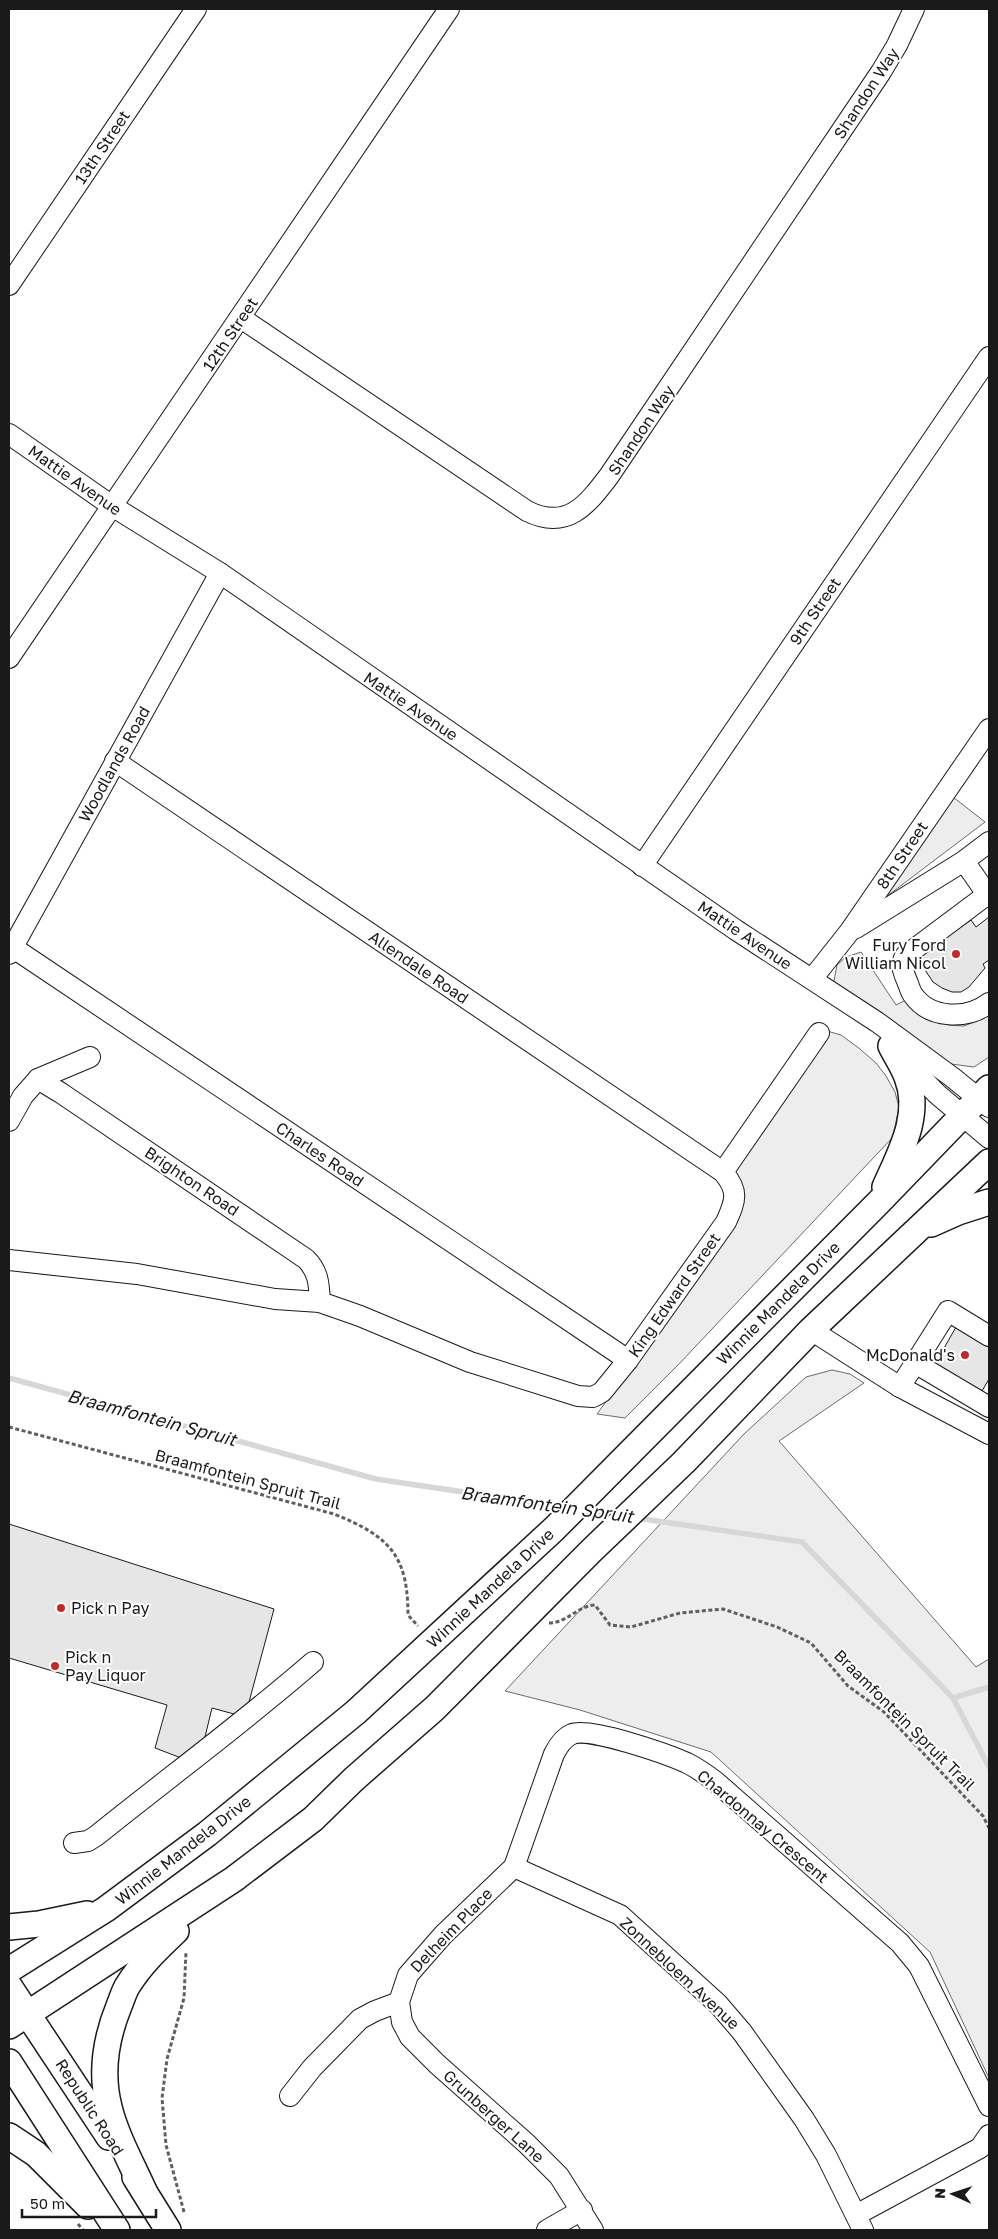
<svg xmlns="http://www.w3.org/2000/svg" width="998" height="2239" font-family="'Golos Text',sans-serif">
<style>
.built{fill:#ededed;stroke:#6a6a6a}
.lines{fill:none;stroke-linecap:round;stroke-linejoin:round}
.stream{stroke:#d7d7d7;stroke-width:5.5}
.building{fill:#e6e6e6;stroke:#1a1a1a}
.minor-casing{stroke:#1a1a1a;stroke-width:22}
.major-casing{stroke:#1a1a1a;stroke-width:28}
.path{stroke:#5f5f5f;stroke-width:3;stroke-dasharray:4 2.5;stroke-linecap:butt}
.minor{stroke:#fff;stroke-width:20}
.major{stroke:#fff;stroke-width:25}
.poi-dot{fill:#c62828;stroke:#fff;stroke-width:2}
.labels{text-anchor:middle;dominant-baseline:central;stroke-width:4;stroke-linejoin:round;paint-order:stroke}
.street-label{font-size:16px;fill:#1a1a1a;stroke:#fff}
.poi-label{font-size:16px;fill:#1a1a1a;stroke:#fff;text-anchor:end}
.water-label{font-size:18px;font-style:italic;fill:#1a1a1a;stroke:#fff}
</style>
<rect width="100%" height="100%" fill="#fff"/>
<g class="built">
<polygon points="953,797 985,822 874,906"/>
<polygon points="861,952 896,1005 908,999 934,1020 949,1025 964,1026 979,1020 989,1012 989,1057 974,1067 951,1064 840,990 834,981 837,965 846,957"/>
<polygon points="827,1031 841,1035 860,1049 876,1063 886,1076 895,1092 899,1107 893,1137 679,1364 625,1418 597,1414 725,1238 732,1162"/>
<polygon points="832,1370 850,1374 864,1383 779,1441 976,1667 989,1659 989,2078 930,1952 711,1752 580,1710 505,1691 744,1434 806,1377"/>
</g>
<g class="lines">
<g class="stream">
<polyline points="9,1378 376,1479 565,1507"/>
<polyline points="584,1510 617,1515"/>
<polyline points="636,1518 802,1542 953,1698 989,1767"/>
<polyline points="953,1698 989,1687"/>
</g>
</g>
<g class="building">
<polygon points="989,917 989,960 983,964 985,968 969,987 961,992 952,992 942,988 933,982 917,958 971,920 976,927"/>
<polygon points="956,1327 989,1347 989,1379 982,1391 935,1364"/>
<polygon points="9,1524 274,1609 245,1717 212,1708 203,1745 184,1759 155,1748 167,1705 9,1658"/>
</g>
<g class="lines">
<defs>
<g id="minor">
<polyline points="9,285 196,9"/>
<path d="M241,318l286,193c40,20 60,-6 82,-35l272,-404 16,-27 17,-36"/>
<polyline points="9,434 112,506 220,573 736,930 877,1022 952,1077 989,1107"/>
<polyline points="9,658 449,9"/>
<polyline points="964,861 989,897"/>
<polyline points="642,866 989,357"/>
<path d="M988,894l-83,62c-5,9 -2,15 2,25 2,4 3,10 6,14 17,24 54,25 76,8"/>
<polyline points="856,928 964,861 989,842"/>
<polyline points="12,947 628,1360"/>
<polyline points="9,954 220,573"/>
<polyline points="812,979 850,931 989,729"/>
<polyline points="902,1058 937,1094 989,1138"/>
<path d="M38,1079l23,14 245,166c13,13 13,26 14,43"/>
<polyline points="9,1121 23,1096 38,1079 90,1057"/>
<polyline points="723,1172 819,1033"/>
<path d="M9,1260l128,14 138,25 45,3 40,14 110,46 108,34 15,1 9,-5 26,-32 98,-138c10,-22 13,-31 -3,-50l-608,-411"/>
<polyline points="811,1330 900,1387 989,1434"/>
<polyline points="915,1363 989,1407"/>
<polyline points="900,1387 948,1311 989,1336"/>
<path d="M74,1843l14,-2 8,-5c72,-58 147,-113 217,-174"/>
<polyline points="514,1867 620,1915 718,2004 742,2032 804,2119 826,2155 863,2230"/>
<polyline points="290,2096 312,2068 360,2019 375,2011 399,2002"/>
<polyline points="856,2215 980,2148 989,2135"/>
<polyline points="547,2230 582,2210"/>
<path d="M593,2230l-34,-54 -32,-32 -90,-80 -27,-27 -8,-15 -3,-20 9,-27 35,-40 71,-68 40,-113c4,-8 9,-16 18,-20 18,-7 95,20 115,29 10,5 20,12 29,19l184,161 19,23 70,140"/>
</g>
<g id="major">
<path d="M885,1187c15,-34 37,-72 22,-110 -4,-11 -11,-21 -16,-31"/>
<polyline points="931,1224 958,1212 989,1202"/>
<polyline points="9,1927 39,1924 87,1914"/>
<polyline points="9,1970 106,1909 207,1834 356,1712 554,1529 878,1203 989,1088"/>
<polyline points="9,1986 109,2137"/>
<polyline points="9,2026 234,1879 313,1819 354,1779 435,1708 591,1551 684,1462 811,1330 989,1162"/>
<polyline points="9,2062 117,2230"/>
<polyline points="9,2136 36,2154 88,2206"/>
<polyline points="135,2177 168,2230"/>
<path d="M144,2191c-12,-27 -28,-55 -35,-84 -9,-35 -3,-69 10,-101 3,-7 5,-15 9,-21 13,-21 30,-37 48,-54"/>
</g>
</defs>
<use href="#minor" class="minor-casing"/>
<use href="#major" class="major-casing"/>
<g class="path">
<path d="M9,1427l325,87c55,22 74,41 74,101l10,11"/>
<path d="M549,1623c18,0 28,-17 46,-18l15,20 21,2 49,-14 43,-4 54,18 34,16 37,43 36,26 99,104 6,12"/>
<polyline points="184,2212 166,2145 162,2098 167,2059 184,1998 186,1951"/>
<polyline points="78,2224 83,2230"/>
</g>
<use href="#minor" class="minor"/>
<use href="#major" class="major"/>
</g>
<g class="poi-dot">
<circle cx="956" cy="954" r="5"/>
<circle cx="965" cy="1355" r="5"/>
<circle cx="61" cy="1608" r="5"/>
<circle cx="55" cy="1666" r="5"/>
</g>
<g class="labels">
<g class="street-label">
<text transform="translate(866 93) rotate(-57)">Shandon Way</text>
<text transform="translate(102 147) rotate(-56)">13th Street</text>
<text transform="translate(230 334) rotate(-56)">12th Street</text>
<text transform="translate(641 430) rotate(-56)">Shandon Way</text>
<text transform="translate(75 480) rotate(35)">Mattie Avenue</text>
<text transform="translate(815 611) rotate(-56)">9th Street</text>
<text transform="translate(411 706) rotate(34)">Mattie Avenue</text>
<text transform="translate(114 764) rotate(-61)">Woodlands Road</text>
<text transform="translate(902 855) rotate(-56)">8th Street</text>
<text transform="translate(745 935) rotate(34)">Mattie Avenue</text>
<text transform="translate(419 967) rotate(34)">Allendale Road</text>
<text transform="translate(320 1154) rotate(34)">Charles Road</text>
<text transform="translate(192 1181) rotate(34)">Brighton Road</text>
<text transform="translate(674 1295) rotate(-55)">King Edward Street</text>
<text transform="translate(778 1303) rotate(-45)">Winnie Mandela Drive</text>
<text transform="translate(248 1479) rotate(15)">Braamfontein Spruit Trail</text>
<text transform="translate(490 1588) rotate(-43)">Winnie Mandela Drive</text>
<text transform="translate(905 1720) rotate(45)">Braamfontein Spruit Trail</text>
<text transform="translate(763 1826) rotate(40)">Chardonnay Crescent</text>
<text transform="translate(183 1850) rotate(-38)">Winnie Mandela Drive</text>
<text transform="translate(451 1930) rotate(-46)">Delheim Place</text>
<text transform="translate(680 1973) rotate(43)">Zonnebloem Avenue</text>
<text transform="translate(90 2107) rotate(57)">Republic Road</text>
<text transform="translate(494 2116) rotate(42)">Grunberger Lane</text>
</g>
<g class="poi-label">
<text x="946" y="945">Fury Ford<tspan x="946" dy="18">William Nicol</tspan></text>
<text x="955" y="1355">McDonald's</text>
<text x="71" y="1608" text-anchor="start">Pick n Pay</text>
<text x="65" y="1657" text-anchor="start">Pick n<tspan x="65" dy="18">Pay Liquor</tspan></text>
</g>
<g class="water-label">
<text transform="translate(152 1417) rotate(15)">Braamfontein Spruit</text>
<text transform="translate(547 1504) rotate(8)">Braamfontein Spruit</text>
</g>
</g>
<rect width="998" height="2239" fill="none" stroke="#1a1a1a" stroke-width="20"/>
<g transform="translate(953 2194) rotate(273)" stroke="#ffffff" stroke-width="4" paint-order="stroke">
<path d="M0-4L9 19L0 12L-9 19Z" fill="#1a1a1a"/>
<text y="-8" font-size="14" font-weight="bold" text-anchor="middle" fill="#1a1a1a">N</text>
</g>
<path d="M22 2209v8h134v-8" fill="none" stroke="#1a1a1a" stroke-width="2.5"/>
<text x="30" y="2209" font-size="15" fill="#1a1a1a" stroke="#ffffff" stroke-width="4" paint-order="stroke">50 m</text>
</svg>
